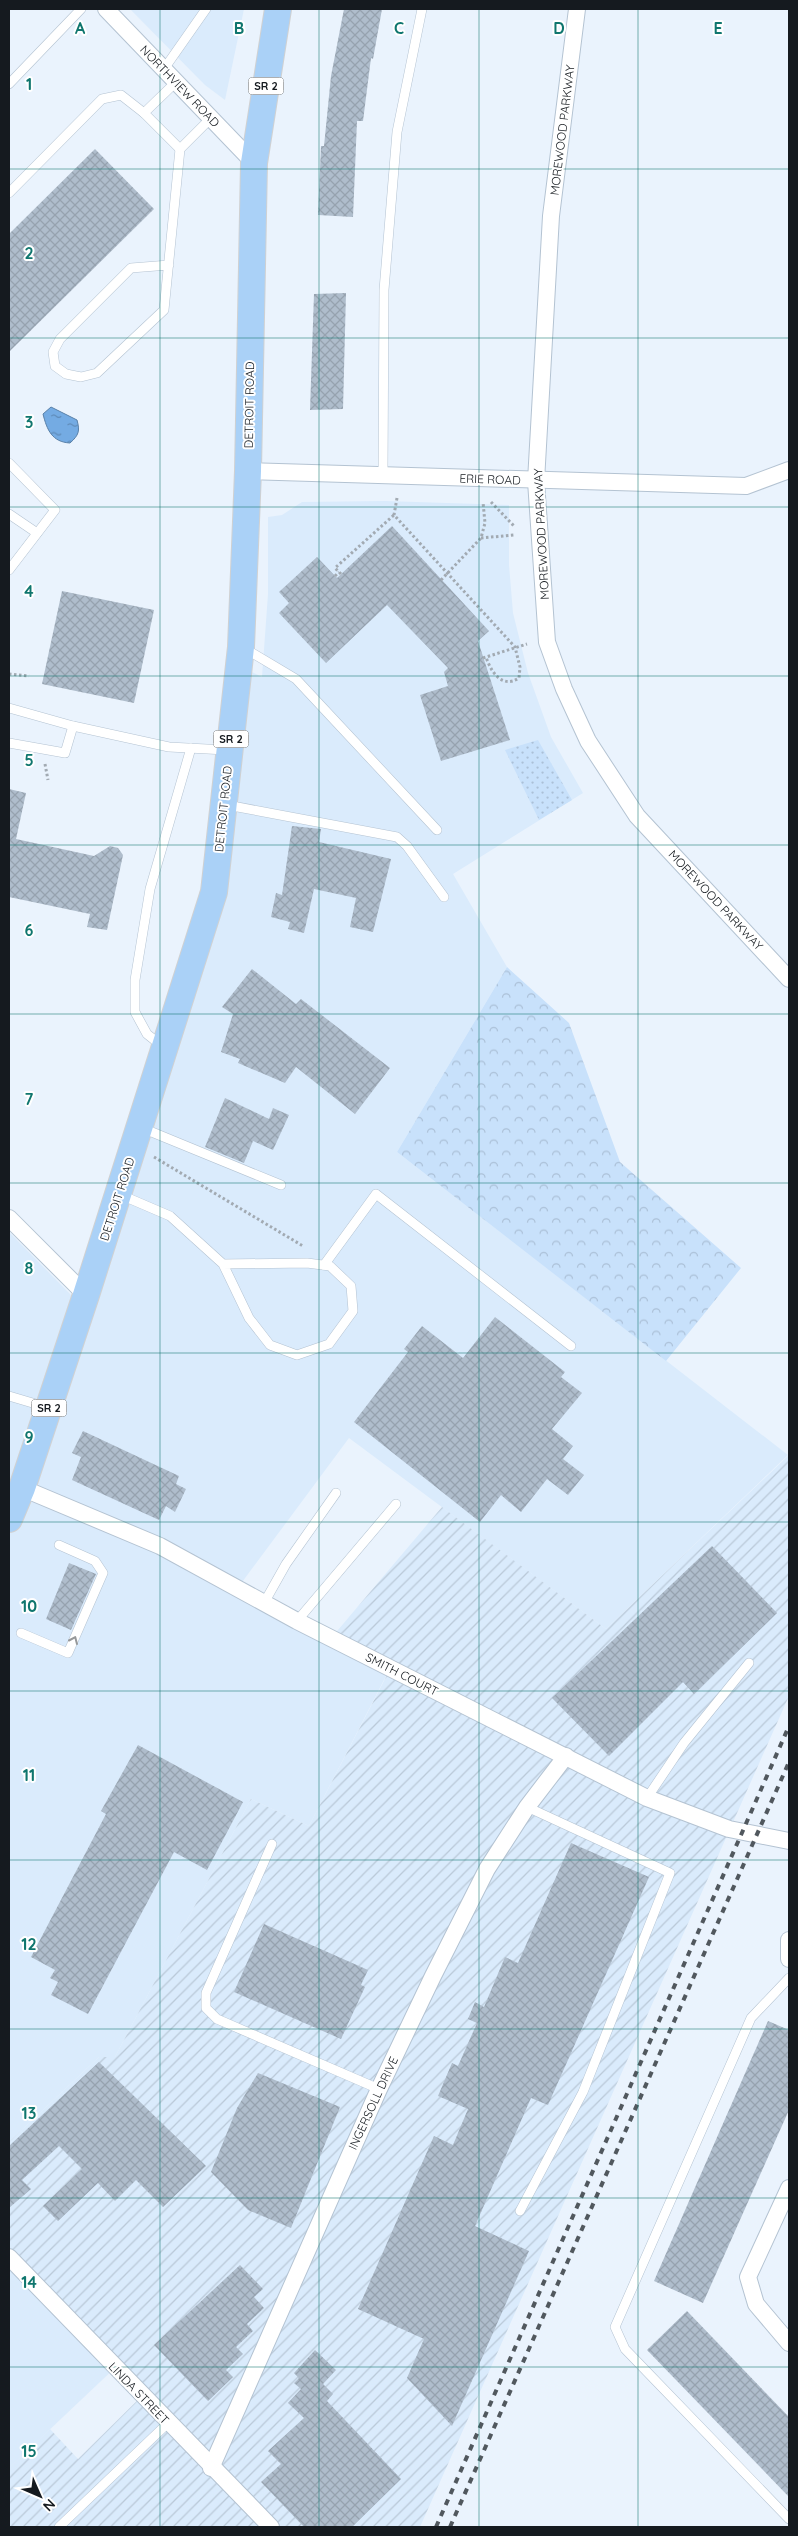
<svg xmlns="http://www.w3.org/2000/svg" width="798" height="2536" font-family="Quicksand,sans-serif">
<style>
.built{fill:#daebfc}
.industrial{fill:url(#industrial-furrows)}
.green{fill:url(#green-dots)}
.forest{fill:url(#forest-crowns)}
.water{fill:url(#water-ripples);stroke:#5880a8}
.building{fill:url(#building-cross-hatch)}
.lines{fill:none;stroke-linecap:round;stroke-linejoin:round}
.lane-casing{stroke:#b4c3d2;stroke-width:10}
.street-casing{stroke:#b4c3d2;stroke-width:18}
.primary-casing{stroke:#d0d1d2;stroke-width:28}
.path{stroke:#a2aab2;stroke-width:3;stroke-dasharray:2.5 2.5;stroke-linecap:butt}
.lane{stroke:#fff;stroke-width:9}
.street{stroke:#fff;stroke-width:16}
.primary{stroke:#aad1f7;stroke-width:26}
.rail{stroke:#51585e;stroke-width:4;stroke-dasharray:6 6;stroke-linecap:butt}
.oneway{stroke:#96989a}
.grid{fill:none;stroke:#0f766e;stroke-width:1;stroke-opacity:0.55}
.labels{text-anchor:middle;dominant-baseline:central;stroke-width:4;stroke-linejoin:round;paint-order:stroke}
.shield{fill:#fff;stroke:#5b5f62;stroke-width:1}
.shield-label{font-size:11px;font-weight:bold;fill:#151a1f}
.street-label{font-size:12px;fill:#151a1f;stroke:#fff}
.grid-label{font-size:16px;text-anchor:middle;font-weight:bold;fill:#0f766e;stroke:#fff;stroke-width:4;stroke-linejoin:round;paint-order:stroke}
</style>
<defs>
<pattern id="industrial-furrows" width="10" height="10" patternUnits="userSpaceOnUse" patternTransform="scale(1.25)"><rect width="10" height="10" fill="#daebfc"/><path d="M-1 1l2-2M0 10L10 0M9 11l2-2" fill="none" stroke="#bac9d8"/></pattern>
<pattern id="green-dots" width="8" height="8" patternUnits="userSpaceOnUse" patternTransform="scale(1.25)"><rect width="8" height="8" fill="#c8e1fb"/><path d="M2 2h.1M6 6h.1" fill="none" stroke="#abc0d7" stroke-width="1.8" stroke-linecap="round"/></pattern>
<pattern id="forest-crowns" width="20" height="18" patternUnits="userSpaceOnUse" patternTransform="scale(1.25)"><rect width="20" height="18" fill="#c8e1fb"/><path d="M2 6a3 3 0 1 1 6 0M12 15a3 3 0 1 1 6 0" fill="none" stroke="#abc0d7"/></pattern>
<pattern id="water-ripples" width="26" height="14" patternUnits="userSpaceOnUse" patternTransform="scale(1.25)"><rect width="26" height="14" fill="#74abe3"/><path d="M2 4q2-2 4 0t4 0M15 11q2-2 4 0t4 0" fill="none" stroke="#5e8ab7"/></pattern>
<pattern id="building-cross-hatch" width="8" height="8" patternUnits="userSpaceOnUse" patternTransform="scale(1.25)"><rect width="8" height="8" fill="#afbdcc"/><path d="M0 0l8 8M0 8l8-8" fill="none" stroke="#96a2af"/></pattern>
</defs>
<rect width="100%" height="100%" fill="#eaf3fd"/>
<g class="built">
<polygon points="130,9 244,9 225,100 205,85"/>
<polygon points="385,501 509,505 509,565 513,613 528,673 551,737 583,793 453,874 507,967 397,1152 788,1455 606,1629 349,1438 234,1593 387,1674 309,1826 251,1799 115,2057 99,2057 9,2142 9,1232 74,1298 194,916 211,844 226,659 262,677 268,594 268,517 282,515 302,502"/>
<polygon points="9,2248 119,2364 9,2468"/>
</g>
<polygon class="industrial" points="789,1455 789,1696 420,2527 9,2527 9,2468 50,2429 78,2459 146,2392 9,2248 9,2142 99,2057 115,2057 251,1799 309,1826 387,1675 327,1643 442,1507 606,1629"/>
<polygon class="green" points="538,740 572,800 539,820 505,750"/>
<polygon class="forest" points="507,967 569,1023 620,1162 741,1268 666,1361 397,1152"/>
<path class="water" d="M51,407l26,13c3,11 2,15 -7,23 -18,-1 -23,-13 -27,-29z"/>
<g class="building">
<polygon points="344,9 382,9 373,59 371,58 363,121 357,121 353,217 318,215 321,146 324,146 331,76"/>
<polygon points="95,149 154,209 9,352 9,234"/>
<polygon points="346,293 343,409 310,410 314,294"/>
<polygon points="392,526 489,631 478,641 510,740 441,761 420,695 448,686 444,672 448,668 387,605 326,663 279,613 289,603 279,592 317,557 337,578"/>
<polygon points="62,591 154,610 134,703 42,684"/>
<polygon points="9,789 26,793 16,839 94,856 110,846 118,848 123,855 107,930 87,927 90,914 9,897"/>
<polygon points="292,826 321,829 319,842 391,859 373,932 350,927 356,898 314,889 304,933 288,929 290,922 271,917 276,893 282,895"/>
<polygon points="252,969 296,1004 301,999 390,1068 355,1114 296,1067 285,1083 238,1063 240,1059 221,1052 233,1014 222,1007"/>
<polygon points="225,1098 269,1119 273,1108 289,1115 273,1150 253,1141 244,1163 205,1147"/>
<polygon points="495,1317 565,1372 561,1377 582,1393 552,1429 573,1446 563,1459 584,1475 568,1495 547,1479 521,1512 501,1495 480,1522 354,1422 408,1352 404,1349 422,1326 463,1358"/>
<polygon points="83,1431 179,1476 176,1484 186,1489 175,1512 166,1506 159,1520 72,1480 81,1457 72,1453"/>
<polygon points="712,1546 777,1613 694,1694 683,1682 609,1756 552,1698"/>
<polygon points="69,1563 96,1574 71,1630 46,1619"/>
<polygon points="138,1745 243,1802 207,1870 174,1852 88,2014 51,1995 58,1982 50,1978 55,1970 31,1957 106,1814 101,1811"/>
<polygon points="571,1843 649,1877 548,2105 531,2098 475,2226 529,2251 452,2426 407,2378 424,2339 358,2309 434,2136 453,2145 468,2109 438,2096 452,2063 458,2066 477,2023 468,2019 475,2002 484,2007 505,1957 518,1963"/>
<polygon points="264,1924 368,1970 361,1985 365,1987 341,2039 234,1992"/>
<polygon points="768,2021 789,2030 789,2110 703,2303 654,2281"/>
<polygon points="99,2062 206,2166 163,2207 136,2180 115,2201 98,2183 58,2221 43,2206 82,2169 59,2146 22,2180 31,2189 9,2208 9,2146"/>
<polygon points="258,2073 340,2107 291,2228 248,2210 211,2172 237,2108"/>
<polygon points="240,2265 263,2289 254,2297 264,2308 247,2324 253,2331 236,2347 243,2354 226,2370 233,2377 208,2401 154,2345"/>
<polygon points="687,2311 789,2417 789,2497 647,2350"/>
<polygon points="315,2350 336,2370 323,2384 333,2394 327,2401 401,2479 352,2527 304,2527 261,2482 281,2464 268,2451 304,2418 288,2403 301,2389 294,2383 299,2378 294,2373"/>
</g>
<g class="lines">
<defs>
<g id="lane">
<polyline points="164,69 206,9"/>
<polyline points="176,82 144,113 180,149"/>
<polyline points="9,84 81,9"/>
<polyline points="9,193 102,99 121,95 144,113"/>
<polyline points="169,265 131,268 60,339 53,352 55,366 66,374 81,377 97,373 164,310 180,149 211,118"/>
<polyline points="9,463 55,510 9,570"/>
<polyline points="383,475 384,290 397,132 422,9"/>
<polyline points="9,514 37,533"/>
<polyline points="244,648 296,679 437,830"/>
<polyline points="9,708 73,726 169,747 226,750"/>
<polyline points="9,743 65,753 73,726"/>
<polyline points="227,805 397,837 407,846 444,897"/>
<polyline points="162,1046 147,1034 135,1012 135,980 150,889 191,748"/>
<polyline points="142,1128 281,1185"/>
<polyline points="121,1195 170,1216 223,1264 249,1318 270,1345 297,1355 329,1344 353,1311 351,1286 330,1266 307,1263 223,1264"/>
<polyline points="324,1265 376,1194 571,1346"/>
<polyline points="9,1396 46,1407"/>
<polyline points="264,1603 286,1564 336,1493"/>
<polyline points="297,1621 396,1504"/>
<polyline points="21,1633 68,1653 103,1573 95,1561 59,1545"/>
<polyline points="647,1798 684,1743 749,1663"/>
<polyline points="272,1844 206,1993 206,2008 217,2019 379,2089"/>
<polyline points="789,1978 751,2018 615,2327 625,2349 789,2519"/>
<polyline points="520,2211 583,2092 670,1873 527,1807"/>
<polyline points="59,2527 168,2423"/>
</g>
<g id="street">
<polyline points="106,9 254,163"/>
<polyline points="577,9 551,216 536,481 547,642 564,689 588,741 637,816 789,979"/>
<polyline points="248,471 746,486 789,470"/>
<polyline points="9,1218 86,1295"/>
<polyline points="22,1488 160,1546 297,1621 647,1798 729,1829 789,1841"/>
<polyline points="789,1940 789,1959"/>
<polyline points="789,2188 748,2277 756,2304 789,2343"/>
<polyline points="9,2257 271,2527"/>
<polyline points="211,2468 379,2089 433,1976 487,1869 527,1807 566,1756"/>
</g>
<polyline id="primary" points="9,1519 22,1488 86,1295 214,892 241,647 248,471 254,163 278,9"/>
</defs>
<use href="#lane" class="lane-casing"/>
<use href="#street" class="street-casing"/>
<use href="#primary" class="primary-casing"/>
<g class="path">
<path d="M397,498l-3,17 121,132 5,20 -1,11c-17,11 -28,-6 -33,-21"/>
<polyline points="491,502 514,526"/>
<polyline points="481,538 514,535"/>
<polyline points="341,574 335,568 394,515"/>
<polyline points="335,576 339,572"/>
<polyline points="441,580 481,538 485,523 483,502"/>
<polyline points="483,658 527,644"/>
<polyline points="9,674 29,676"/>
<polyline points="45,764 48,780"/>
<polyline points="154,1157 303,1246"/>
</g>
<use href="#lane" class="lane"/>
<use href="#street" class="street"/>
<use href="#primary" class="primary"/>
<g class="rail">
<polyline points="436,2527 789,1726"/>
<polyline points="450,2527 789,1762"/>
</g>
</g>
<defs><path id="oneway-chevron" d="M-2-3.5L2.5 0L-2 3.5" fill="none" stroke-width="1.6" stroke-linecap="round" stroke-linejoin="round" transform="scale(1.25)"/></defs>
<use class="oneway" href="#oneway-chevron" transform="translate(74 1640) rotate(-66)"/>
<path class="grid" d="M160,9v2518M319,9v2518M479,9v2518M638,9v2518M9,169h780M9,338h780M9,507h780M9,676h780M9,845h780M9,1014h780M9,1183h780M9,1353h780M9,1522h780M9,1691h780M9,1860h780M9,2029h780M9,2198h780M9,2367h780"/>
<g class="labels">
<g class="shield">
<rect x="248.5" y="77.5" width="35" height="17" rx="4"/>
<rect x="213.5" y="730.5" width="35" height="17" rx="4"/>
<rect x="31.5" y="1399.5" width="35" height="17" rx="4"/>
</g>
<g class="shield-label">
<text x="266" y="86">SR 2</text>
<text x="231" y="739">SR 2</text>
<text x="49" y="1408">SR 2</text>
</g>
<g class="street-label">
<text transform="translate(180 86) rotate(46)">NORTHVIEW ROAD</text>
<text transform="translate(562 130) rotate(-83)">MOREWOOD PARKWAY</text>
<text transform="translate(249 405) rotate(-89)">DETROIT ROAD</text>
<text transform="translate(490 479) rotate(2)">ERIE ROAD</text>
<text transform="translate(541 534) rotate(-93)">MOREWOOD PARKWAY</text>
<text transform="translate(223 809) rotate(-84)">DETROIT ROAD</text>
<text transform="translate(716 900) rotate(47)">MOREWOOD PARKWAY</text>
<text transform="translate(117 1199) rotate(-72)">DETROIT ROAD</text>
<text transform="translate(402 1674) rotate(27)">SMITH COURT</text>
<text transform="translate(373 2103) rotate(-65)">INGERSOLL DRIVE</text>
<text transform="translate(139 2393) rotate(46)">LINDA STREET</text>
</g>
</g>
<g class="grid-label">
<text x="80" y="34">A</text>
<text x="239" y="34">B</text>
<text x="399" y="34">C</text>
<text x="559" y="34">D</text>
<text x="718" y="34">E</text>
<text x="29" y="90">1</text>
<text x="29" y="259">2</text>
<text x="29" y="428">3</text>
<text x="29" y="597">4</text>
<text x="29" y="766">5</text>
<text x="29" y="936">6</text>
<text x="29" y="1105">7</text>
<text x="29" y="1274">8</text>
<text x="29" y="1443">9</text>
<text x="29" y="1612">10</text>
<text x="29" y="1781">11</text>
<text x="29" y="1950">12</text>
<text x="29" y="2119">13</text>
<text x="29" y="2288">14</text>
<text x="29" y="2457">15</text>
</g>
<rect width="798" height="2536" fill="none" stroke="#151a1f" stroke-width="20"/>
<g transform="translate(40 2496) rotate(135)" stroke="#ffffff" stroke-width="4" paint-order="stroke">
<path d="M0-4L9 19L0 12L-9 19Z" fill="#151a1f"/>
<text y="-8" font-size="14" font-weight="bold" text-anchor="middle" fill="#151a1f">N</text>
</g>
</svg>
